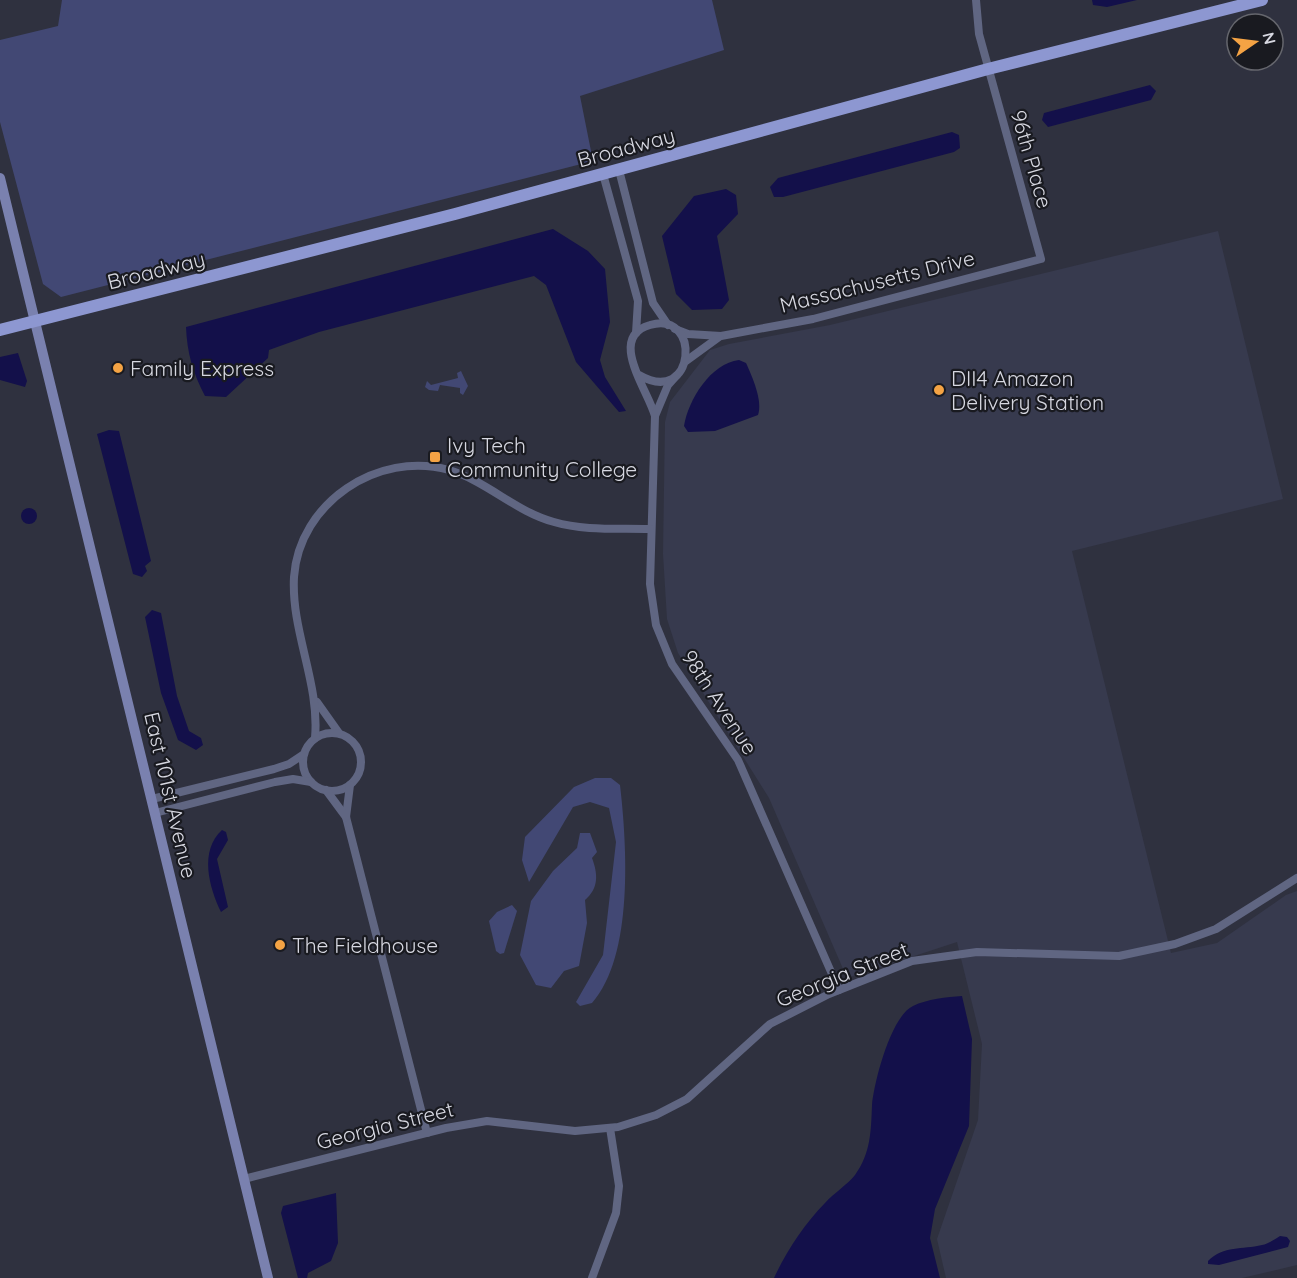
<svg xmlns="http://www.w3.org/2000/svg" width="1297" height="1278" font-family="Quicksand,sans-serif">
<style>
.built{fill:#373a4e}
.green{fill:#424874}
.water{fill:#13104a}
.lines{fill:none;stroke-linecap:round;stroke-linejoin:round}
.street{stroke:#606682;stroke-width:8}
.secondary{stroke:#7a81af;stroke-width:10}
.primary{stroke:#8d97d1;stroke-width:12}
.poi-dot{fill:#f4a344;stroke:#191a20;stroke-width:2}
.labels{text-anchor:middle;dominant-baseline:central;stroke-width:4.5;stroke-linejoin:round;paint-order:stroke}
.street-label{font-size:21px;fill:#d7d8e1;stroke:#191a20}
.poi-label{font-size:21px;fill:#d7d8e1;stroke:#191a20;text-anchor:start}
</style>
<rect width="100%" height="100%" fill="#2f313f"/>
<polygon class="built" points="1218,231 1283,499 1072,551 1171,953 1217,943 1286,895 1297,891 1297,1265 1242,1278 946,1278 937,1239 978,1120 982,1044 957,942 847,978 769,798 678,653 667,619 663,554 665,422 670,402 710,350 729,344 830,325"/>
<g class="green">
<polygon points="62,0 712,0 724,50 580,96 593,161 61,297 43,284 0,122 0,40 58,26"/>
<polygon points="461,371 468,386 463,395 460,393 460,388 440,385 438,391 429,390 425,387 427,381 431,385 458,378 457,373"/>
<path d="M595,778h16l9,7c7,60 14,171 -28,218l-12,3 -4,-4 27,-47 13,-113 -7,-34 -19,-6 -17,5 -44,75 -7,-22 3,-23 49,-50z"/>
<path d="M580,833h10l7,19 -5,6c6,16 7,30 -7,42l2,23 -8,43 -15,5 -13,17 -15,-3 -16,-30 11,-54 22,-30 24,-23z"/>
<polygon points="512,905 517,911 504,953 500,954 496,951 489,921 497,912"/>
</g>
<g class="water">
<polygon points="1092,0 1137,0 1107,7 1093,5"/>
<polygon points="1150,85 1156,91 1151,100 1048,127 1042,120 1044,113"/>
<polygon points="952,132 959,135 960,148 954,152 783,197 774,197 770,187 778,178"/>
<polygon points="726,189 736,195 738,214 717,236 729,300 722,309 692,310 676,294 662,236 694,196"/>
<path d="M553,229l35,22 17,18 5,53 -10,38 5,17 21,34 -7,1 -43,-50 -30,-77 -12,-9 -215,56 -50,18 -1,8 -42,39 -21,-1c-12,-23 -18,-43 -19,-69z"/>
<polygon points="18,353 27,381 25,387 0,380 0,357"/>
<path d="M739,360l7,3c6,13 17,38 12,52l-43,16 -27,1 -4,-6c4,-26 27,-63 55,-66z"/>
<polygon points="109,430 119,431 151,561 145,566 147,571 142,577 133,574 97,434"/>
<circle cx="29" cy="516" r="8"/>
<polygon points="152,610 161,613 177,696 189,731 201,738 203,745 196,750 178,740 161,693 145,617"/>
<path d="M222,830l4,2 2,8 -11,19 11,48 -7,5c-12,-25 -22,-61 1,-82z"/>
<path d="M962,996l10,43 -3,87 -34,83 -5,29 10,40h-166c12,-26 31,-55 51,-75 9,-10 22,-18 30,-28 16,-22 16,-45 17,-70 2,-23 19,-89 41,-99 14,-7 34,-9 49,-10z"/>
<polygon points="336,1193 338,1243 331,1261 308,1273 307,1278 298,1278 281,1213 283,1206"/>
<path d="M1280,1236l7,1 3,4 -2,6 -69,18 -11,-1v-3c16,-16 34,-11 54,-16 6,-1 13,-6 18,-9z"/>
</g>
<g class="lines">
<g class="street">
<polyline points="619,170 653,303 668,325"/>
<polyline points="603,174 638,301 636,333"/>
<polyline points="675,329 688,334 721,336 813,319 1041,259 979,34 976,0"/>
<polyline points="686,361 719,337"/>
<path d="M639,375c57,33 63,-66 11,-50 -43,12 -2,65 5,91"/>
<polyline points="677,375 668,385 655,416 650,584 656,625 672,664 738,760 839,990"/>
<polyline points="317,702 339,733"/>
<circle cx="332" cy="762" r="29"/>
<path d="M315,738c5,-55 -24,-106 -21,-161 5,-74 84,-127 155,-107 38,11 67,42 105,52 30,9 65,6 96,7"/>
<polyline points="350,785 346,817 427,1133"/>
<polyline points="326,790 346,817"/>
<polyline points="152,799 274,769 289,764 304,754"/>
<polyline points="155,813 275,782 293,779 311,782"/>
<polyline points="244,1179 446,1128 487,1121 575,1131 618,1127 656,1115 687,1099 770,1024 829,994 912,961 977,952 1119,956 1175,944 1216,929 1297,878"/>
<polyline points="592,1278 616,1213 619,1186 610,1128"/>
</g>
<polyline class="secondary" points="0,178 268,1278"/>
<polyline class="primary" points="0,330 455,214 988,69 1262,0"/>
</g>
<g class="poi-dot">
<circle cx="118" cy="368" r="6"/>
<circle cx="939" cy="390" r="6"/>
<rect x="429" y="451" width="12" height="12" rx="3"/>
<circle cx="280" cy="945" r="6"/>
</g>
<g class="labels">
<g class="street-label">
<text transform="translate(626 147) rotate(-15)">Broadway</text>
<text transform="translate(1032 159) rotate(74)">96th Place</text>
<text transform="translate(156 270) rotate(-14)">Broadway</text>
<text transform="translate(877 281) rotate(-14)">Massachusetts Drive</text>
<text transform="translate(720 702) rotate(57)">98th Avenue</text>
<text transform="translate(171 795) rotate(77)">East 101st Avenue</text>
<text transform="translate(842 974) rotate(-22)">Georgia Street</text>
<text transform="translate(385 1125) rotate(-14)">Georgia Street</text>
</g>
<g class="poi-label">
<text x="130" y="368">Family Express</text>
<text x="951" y="378">DII4 Amazon<tspan x="951" dy="24">Delivery Station</tspan></text>
<text x="447" y="445">Ivy Tech<tspan x="447" dy="24">Community College</tspan></text>
<text x="292" y="945">The Fieldhouse</text>
</g>
</g>
<g transform="translate(1255 42) rotate(76)"><circle r="28" fill="#191a20" stroke="#65666d" stroke-width="1.5"/>
<path d="M0-4.5L10 22L0 15L-10 22Z" fill="#f4a344"/>
<text y="-9" font-size="16" font-weight="bold" text-anchor="middle" fill="#d7d8e1">N</text>
</g>
</svg>
